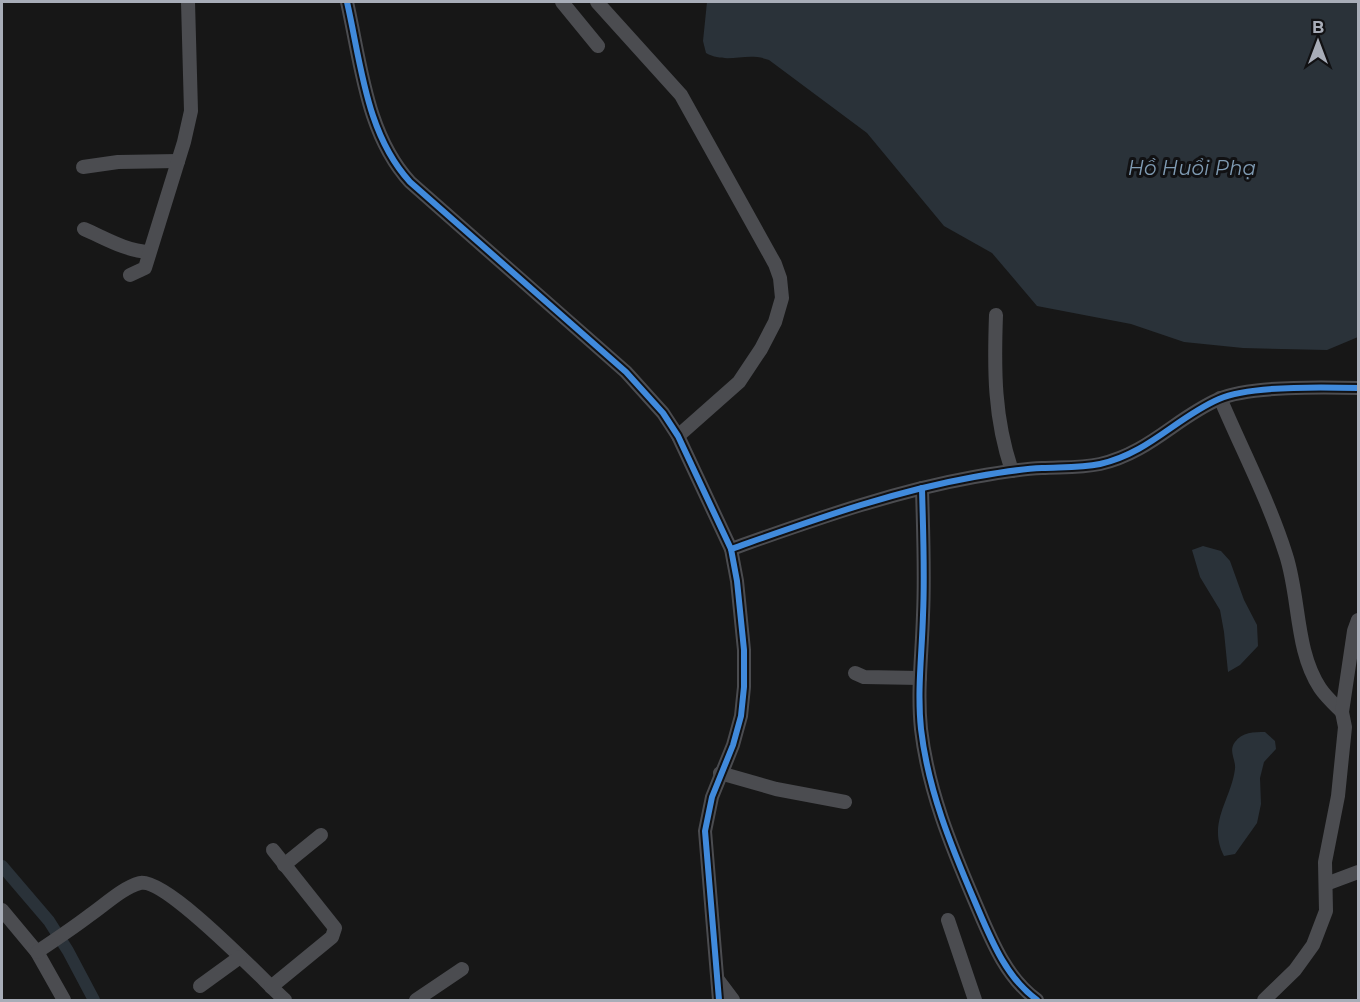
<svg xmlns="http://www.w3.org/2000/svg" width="1360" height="1002" font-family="Montserrat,sans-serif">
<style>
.water{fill:#2a3239}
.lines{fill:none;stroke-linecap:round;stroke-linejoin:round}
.canal{stroke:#2a3239;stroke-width:12}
.minor{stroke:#4b4c50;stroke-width:14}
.cycleway-casing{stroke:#111113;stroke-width:10}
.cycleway{stroke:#408adc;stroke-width:6}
.labels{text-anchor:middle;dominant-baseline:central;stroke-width:6;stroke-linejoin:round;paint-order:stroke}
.water-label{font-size:20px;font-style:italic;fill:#7f9bb3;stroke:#111113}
</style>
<rect width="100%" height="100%" fill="#171717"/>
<g class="water">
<path d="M707,2h651v335l-31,13 -84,-2 -59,-6 -53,-18 -94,-18 -45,-53 -48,-27 -77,-93 -98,-73c-23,-9 -41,5 -63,-7l-3,-12z"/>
<polygon points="1203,546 1221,551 1230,561 1244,600 1257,625 1258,646 1240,665 1228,672 1224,632 1220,610 1200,577 1192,550"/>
<path d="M1265,732l10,9 1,8 -12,13 -4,16 1,26 -4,19 -22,31 -11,2c-17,-33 7,-56 11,-87 1,-10 -7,-18 0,-27 7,-10 19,-10 30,-10z"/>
</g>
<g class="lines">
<polyline class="canal" points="2,866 49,921 68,951 94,1000"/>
<g class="minor">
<path d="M347,2c14,61 19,132 63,180l216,190 37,41 15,23 53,113 6,32 7,69v37l-3,29 -8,29 -21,52 -7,34 14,169"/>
<polyline points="562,2 598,46"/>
<polyline points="597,2 681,95 775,264 780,278 782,298 775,322 761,349 739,382 678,436"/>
<polyline points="83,167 118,162 178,161"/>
<path d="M84,229c21,9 42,22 65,23"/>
<polyline points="130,275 145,268 184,142 191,111 188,2"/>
<path d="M996,315c-2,55 -2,103 16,156"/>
<path d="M1220,398c22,52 49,103 66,157 14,43 9,95 34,133 6,9 15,17 22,24"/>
<path d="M922,488c1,42 3,84 1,127 -1,38 -6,76 -2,114 7,61 30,117 54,173 15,35 30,75 62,98"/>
<path d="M731,549c80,-28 159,-57 243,-72 22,-4 45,-8 68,-9 19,-1 39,0 58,-4 49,-11 77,-47 119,-65 29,-13 106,-12 139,-11"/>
<polyline points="855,673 864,677 920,678"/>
<polyline points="720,773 776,789 845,802"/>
<polyline points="284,865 321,835"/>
<polyline points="1326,884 1358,872"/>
<polyline points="2,910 37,952 64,1000"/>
<polyline points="948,920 975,1000"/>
<path d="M37,952c18,-12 36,-24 53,-37 16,-11 32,-27 50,-32 26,-6 123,97 145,117"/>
<polyline points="718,980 733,1000"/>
<polyline points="200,986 240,957"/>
<polyline points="271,987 332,937 335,928 273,850"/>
<polyline points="416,1000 462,969"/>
<polyline points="1264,1000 1295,970 1313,945 1326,911 1325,862 1338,796 1345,727 1342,712 1354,631 1358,620"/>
</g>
<defs>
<g id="cycleway">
<path d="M347,2c14,61 19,132 63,180l216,190 37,41 15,23 53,113 6,32 7,69v37l-3,29 -8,29 -21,52 -7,34 14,169"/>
<path d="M922,488c1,42 3,84 1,127 -1,38 -6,76 -2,114 7,61 30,117 54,173 15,35 30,75 62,98"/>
<path d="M731,549c80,-28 159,-57 243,-72 22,-4 45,-8 68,-9 19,-1 39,0 58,-4 49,-11 77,-47 119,-65 29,-13 106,-12 139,-11"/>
</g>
</defs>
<use href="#cycleway" class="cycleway-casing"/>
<use href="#cycleway" class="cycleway"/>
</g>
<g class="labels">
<g class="water-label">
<text x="1192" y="168">Hồ Huổi Phạ</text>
</g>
</g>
<rect width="1360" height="1002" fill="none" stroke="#a8adb8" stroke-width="6"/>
<g transform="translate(1318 42)" stroke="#111113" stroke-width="4.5" paint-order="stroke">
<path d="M0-4.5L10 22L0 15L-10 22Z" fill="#a8adb8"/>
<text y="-9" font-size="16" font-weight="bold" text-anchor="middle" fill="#a8adb8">B</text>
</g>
</svg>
